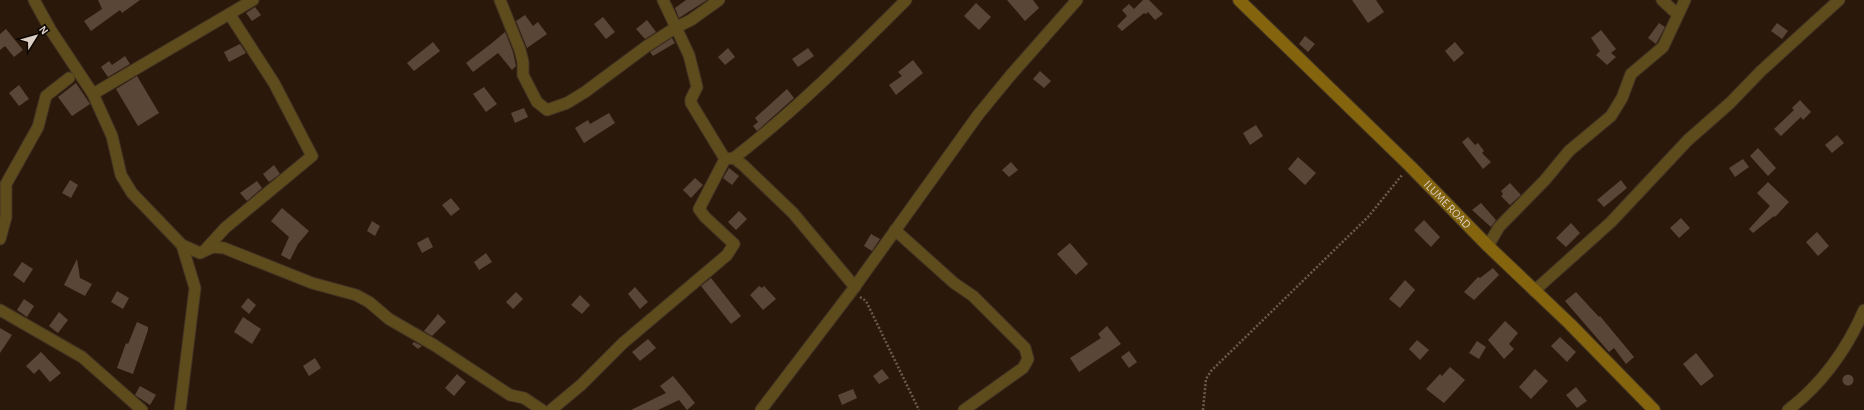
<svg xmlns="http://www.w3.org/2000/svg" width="1864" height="410" font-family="'Alegreya Sans',sans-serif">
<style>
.building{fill:#5a4636}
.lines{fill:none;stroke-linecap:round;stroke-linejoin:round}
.street-casing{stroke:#433324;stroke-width:13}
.secondary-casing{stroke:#433324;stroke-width:14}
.path{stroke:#6b5c4e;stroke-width:2.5;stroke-dasharray:2 2;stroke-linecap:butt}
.street{stroke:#5f4c1d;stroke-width:11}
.secondary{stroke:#84650d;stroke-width:12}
.labels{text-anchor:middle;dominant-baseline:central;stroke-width:3.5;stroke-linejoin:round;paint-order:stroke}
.street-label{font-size:12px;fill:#dcd0c6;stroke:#0d0602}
</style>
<rect width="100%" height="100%" fill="#2a190a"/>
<g class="building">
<polygon points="98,0 140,0 122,13 120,10 91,31 84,21 102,9"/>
<polygon points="686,0 707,0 679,18 675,8"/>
<polygon points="1007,0 1033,0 1039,8 1025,21"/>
<polygon points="1143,0 1149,0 1163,14 1155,20 1148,12 1146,14 1144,13 1122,31 1117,26 1127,16 1122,10 1129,4 1134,9"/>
<polygon points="1352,0 1376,0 1384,12 1368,23"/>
<polygon points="976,3 991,17 979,30 964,16"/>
<polygon points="255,7 261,15 252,21 246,13"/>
<polygon points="525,15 533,26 538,22 547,34 527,48 516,21"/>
<polygon points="603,17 615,32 606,39 594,24"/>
<polygon points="647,20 656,32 645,39 636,29"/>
<polygon points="1659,23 1665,27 1656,44 1648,38"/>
<polygon points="1777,23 1788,31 1782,39 1771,31"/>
<polygon points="6,29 23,50 14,57 5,46 0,50 0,34"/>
<polygon points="504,29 513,52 516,66 512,70 498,53 473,72 466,63 492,43 505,32"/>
<polygon points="1601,30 1616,49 1611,53 1616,57 1607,65 1596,55 1600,51 1591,38"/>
<polygon points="1305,36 1315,44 1308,52 1299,44"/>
<polygon points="672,38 675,43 653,56 650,52"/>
<polygon points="433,42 440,51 414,71 407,63"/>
<polygon points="1455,42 1464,53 1454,62 1445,51"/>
<polygon points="240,44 246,53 229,62 224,52"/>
<polygon points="728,48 735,57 725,65 718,57"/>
<polygon points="808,48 814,56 798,67 792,59"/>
<polygon points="125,56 130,64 108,77 101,67 109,61 112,65"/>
<polygon points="913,60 923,73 896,95 889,85 902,76 898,72"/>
<polygon points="1040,71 1051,81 1044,88 1033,79"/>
<polygon points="137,76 159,113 138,126 116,89"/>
<polygon points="76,83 90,104 72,116 58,97"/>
<polygon points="19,85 29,99 19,106 9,93"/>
<polygon points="484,87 497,104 486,112 473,94"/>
<polygon points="787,89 794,98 757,131 753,126 758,122 755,118"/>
<polygon points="1800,100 1811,112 1803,120 1801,117 1781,136 1774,129 1794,110 1792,108"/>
<polygon points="524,108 528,117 515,123 511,113"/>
<polygon points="609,113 615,123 584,143 575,128 588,120 590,124"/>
<polygon points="1256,125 1263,136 1250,145 1243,133"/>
<polygon points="1837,135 1844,143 1832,153 1825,145"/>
<polygon points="1468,137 1475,145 1478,143 1484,151 1482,153 1491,162 1483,169 1462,142"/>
<polygon points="1758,148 1776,168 1768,176 1750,156"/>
<polygon points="1298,157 1316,173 1305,185 1288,169"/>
<polygon points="1743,159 1749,167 1735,177 1729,168"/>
<polygon points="1011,162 1018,170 1009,177 1002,170"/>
<polygon points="274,165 280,174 269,182 263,174"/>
<polygon points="729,168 739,176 732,185 723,178"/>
<polygon points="695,178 703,185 691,198 683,190"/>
<polygon points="70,180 78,185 71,198 62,193"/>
<polygon points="1621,180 1627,188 1604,207 1597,200"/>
<polygon points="257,181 262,188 247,201 240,193"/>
<polygon points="1768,182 1789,202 1775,217 1774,216 1753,233 1749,229 1770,206 1757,193"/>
<polygon points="1510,183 1521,195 1510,205 1501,196 1503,194 1501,191"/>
<polygon points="451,198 460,209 451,216 442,205"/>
<polygon points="1481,203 1496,220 1491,227 1472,210"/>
<polygon points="282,208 309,231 298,244 290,260 281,255 289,237 271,221"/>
<polygon points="739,211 747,219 736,230 728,222"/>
<polygon points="1681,218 1690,228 1679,238 1670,228"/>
<polygon points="1424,220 1440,237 1431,247 1414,230"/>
<polygon points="372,221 380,226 375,236 367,231"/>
<polygon points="1571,223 1580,233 1566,247 1556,238"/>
<polygon points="1817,232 1829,246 1818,256 1806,242"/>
<polygon points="871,234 880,239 872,251 864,246"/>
<polygon points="428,237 433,247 422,253 417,243"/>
<polygon points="1070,243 1088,264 1076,275 1057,254"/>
<polygon points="486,253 492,262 479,270 474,262"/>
<polygon points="77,259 80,278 92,284 85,296 64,285"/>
<polygon points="22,262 33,269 24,283 13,275"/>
<polygon points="1493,268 1499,275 1474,300 1464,292 1478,277 1480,278"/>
<polygon points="711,278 741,316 731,324 701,286"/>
<polygon points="1405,280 1415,290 1400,308 1389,299"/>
<polygon points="759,286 762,288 764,286 776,299 763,310 750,295"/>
<polygon points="635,287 648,302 640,309 628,294"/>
<polygon points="117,291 129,298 123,309 111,302"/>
<polygon points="516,292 523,299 513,309 506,302"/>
<polygon points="1576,292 1599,317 1600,316 1634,357 1626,364 1614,348 1609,352 1565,301"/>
<polygon points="580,295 590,305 582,314 571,305"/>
<polygon points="248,298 256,305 249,314 241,307"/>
<polygon points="24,299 34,306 27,317 17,310"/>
<polygon points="59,312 68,320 58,333 49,326"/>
<polygon points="438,314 446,322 432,336 424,331"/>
<polygon points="243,317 261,329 252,344 234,332"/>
<polygon points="1505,321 1518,333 1509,344 1514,349 1504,359 1488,340"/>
<polygon points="137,322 148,327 148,330 133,374 117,368 126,343 128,344"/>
<polygon points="1107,326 1121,344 1079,372 1070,358 1101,338 1098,334"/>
<polygon points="0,328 12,335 0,353"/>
<polygon points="1560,337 1576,352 1567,362 1551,346"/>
<polygon points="648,339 656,348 640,361 632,352"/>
<polygon points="1417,340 1429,350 1420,360 1409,349"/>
<polygon points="1477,341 1486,347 1479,359 1469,353"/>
<polygon points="414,342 422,346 418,349 412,344"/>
<polygon points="1129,351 1137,362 1129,368 1121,357"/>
<polygon points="41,352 61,373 50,382 39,369 34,374 26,366"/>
<polygon points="1696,353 1714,376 1701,386 1683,364"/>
<polygon points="315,358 321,368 309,376 303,366"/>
<polygon points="1450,367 1465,380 1444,403 1426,389 1440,374 1442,376"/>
<polygon points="882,369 889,378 879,384 873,376"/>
<polygon points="1535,369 1548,381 1531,399 1519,387"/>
<polygon points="457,374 466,382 454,396 445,388"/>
<circle cx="1848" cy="380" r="5.5"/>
<polygon points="673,376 695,403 687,410 679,400 658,410 631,410 666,393 660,386"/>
<polygon points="140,386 156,395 150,405 135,395"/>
<polygon points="1576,387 1587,401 1577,408 1566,395"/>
<polygon points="853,389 857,398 842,405 838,395"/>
</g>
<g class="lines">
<defs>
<g id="street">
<polyline points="34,0 50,29 93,94 112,136 121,175 132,193 182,245 195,288 180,410"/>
<polyline points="500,0 520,50 523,62 523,75 537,102 547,110 567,103 585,92 647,46 675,28 691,20 719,0"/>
<polyline points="663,0 689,55 697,87 691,99 691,103 725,159 734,158 743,165 793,213 855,287"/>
<polyline points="1662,0 1677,14"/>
<polyline points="93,94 253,0"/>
<path d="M734,158c62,-48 117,-103 172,-158"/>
<polyline points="895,230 954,283 973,296 1025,348 1028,359 1023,368 964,410"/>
<polyline points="0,239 6,217 6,184 38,127 46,96 69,78"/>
<polyline points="182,245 200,253 213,247 224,248 312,283 356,295 369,302 389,319 434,345 510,395 524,398 542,410"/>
<polyline points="1488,246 1499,227 1545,180 1569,151 1611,116 1622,98 1631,74 1663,47 1685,0"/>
<polyline points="205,250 225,228 312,156 274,83 230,15"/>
<polyline points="1534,291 1611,222 1688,140 1730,103 1761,71 1839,0"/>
<polyline points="0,310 82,357 142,410"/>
<polyline points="551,410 581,385 623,343 727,255 734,244 705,217 699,209 725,159"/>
<polyline points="761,410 851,292 978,115 1010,76 1077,0"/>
<path d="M1788,410c34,-26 59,-61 76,-100"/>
</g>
<g id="secondary">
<path id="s1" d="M1239,0l171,166 78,80 82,78 84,86"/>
</g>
</defs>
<use href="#street" class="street-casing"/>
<use href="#secondary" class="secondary-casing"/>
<g class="path">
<polyline points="860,297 866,301 919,410"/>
<polyline points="1203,410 1206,379 1211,371 1368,217 1402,175"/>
</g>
<use href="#street" class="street"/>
<use href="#secondary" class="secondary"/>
</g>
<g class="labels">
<g class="street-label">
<text stroke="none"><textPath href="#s1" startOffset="292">ILUME ROAD</textPath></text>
</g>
</g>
<g transform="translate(36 36) rotate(53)" stroke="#0d0602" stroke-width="3" paint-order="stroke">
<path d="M0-3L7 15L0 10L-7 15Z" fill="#dcd0c6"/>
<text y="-6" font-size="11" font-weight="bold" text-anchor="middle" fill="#dcd0c6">N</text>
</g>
</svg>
